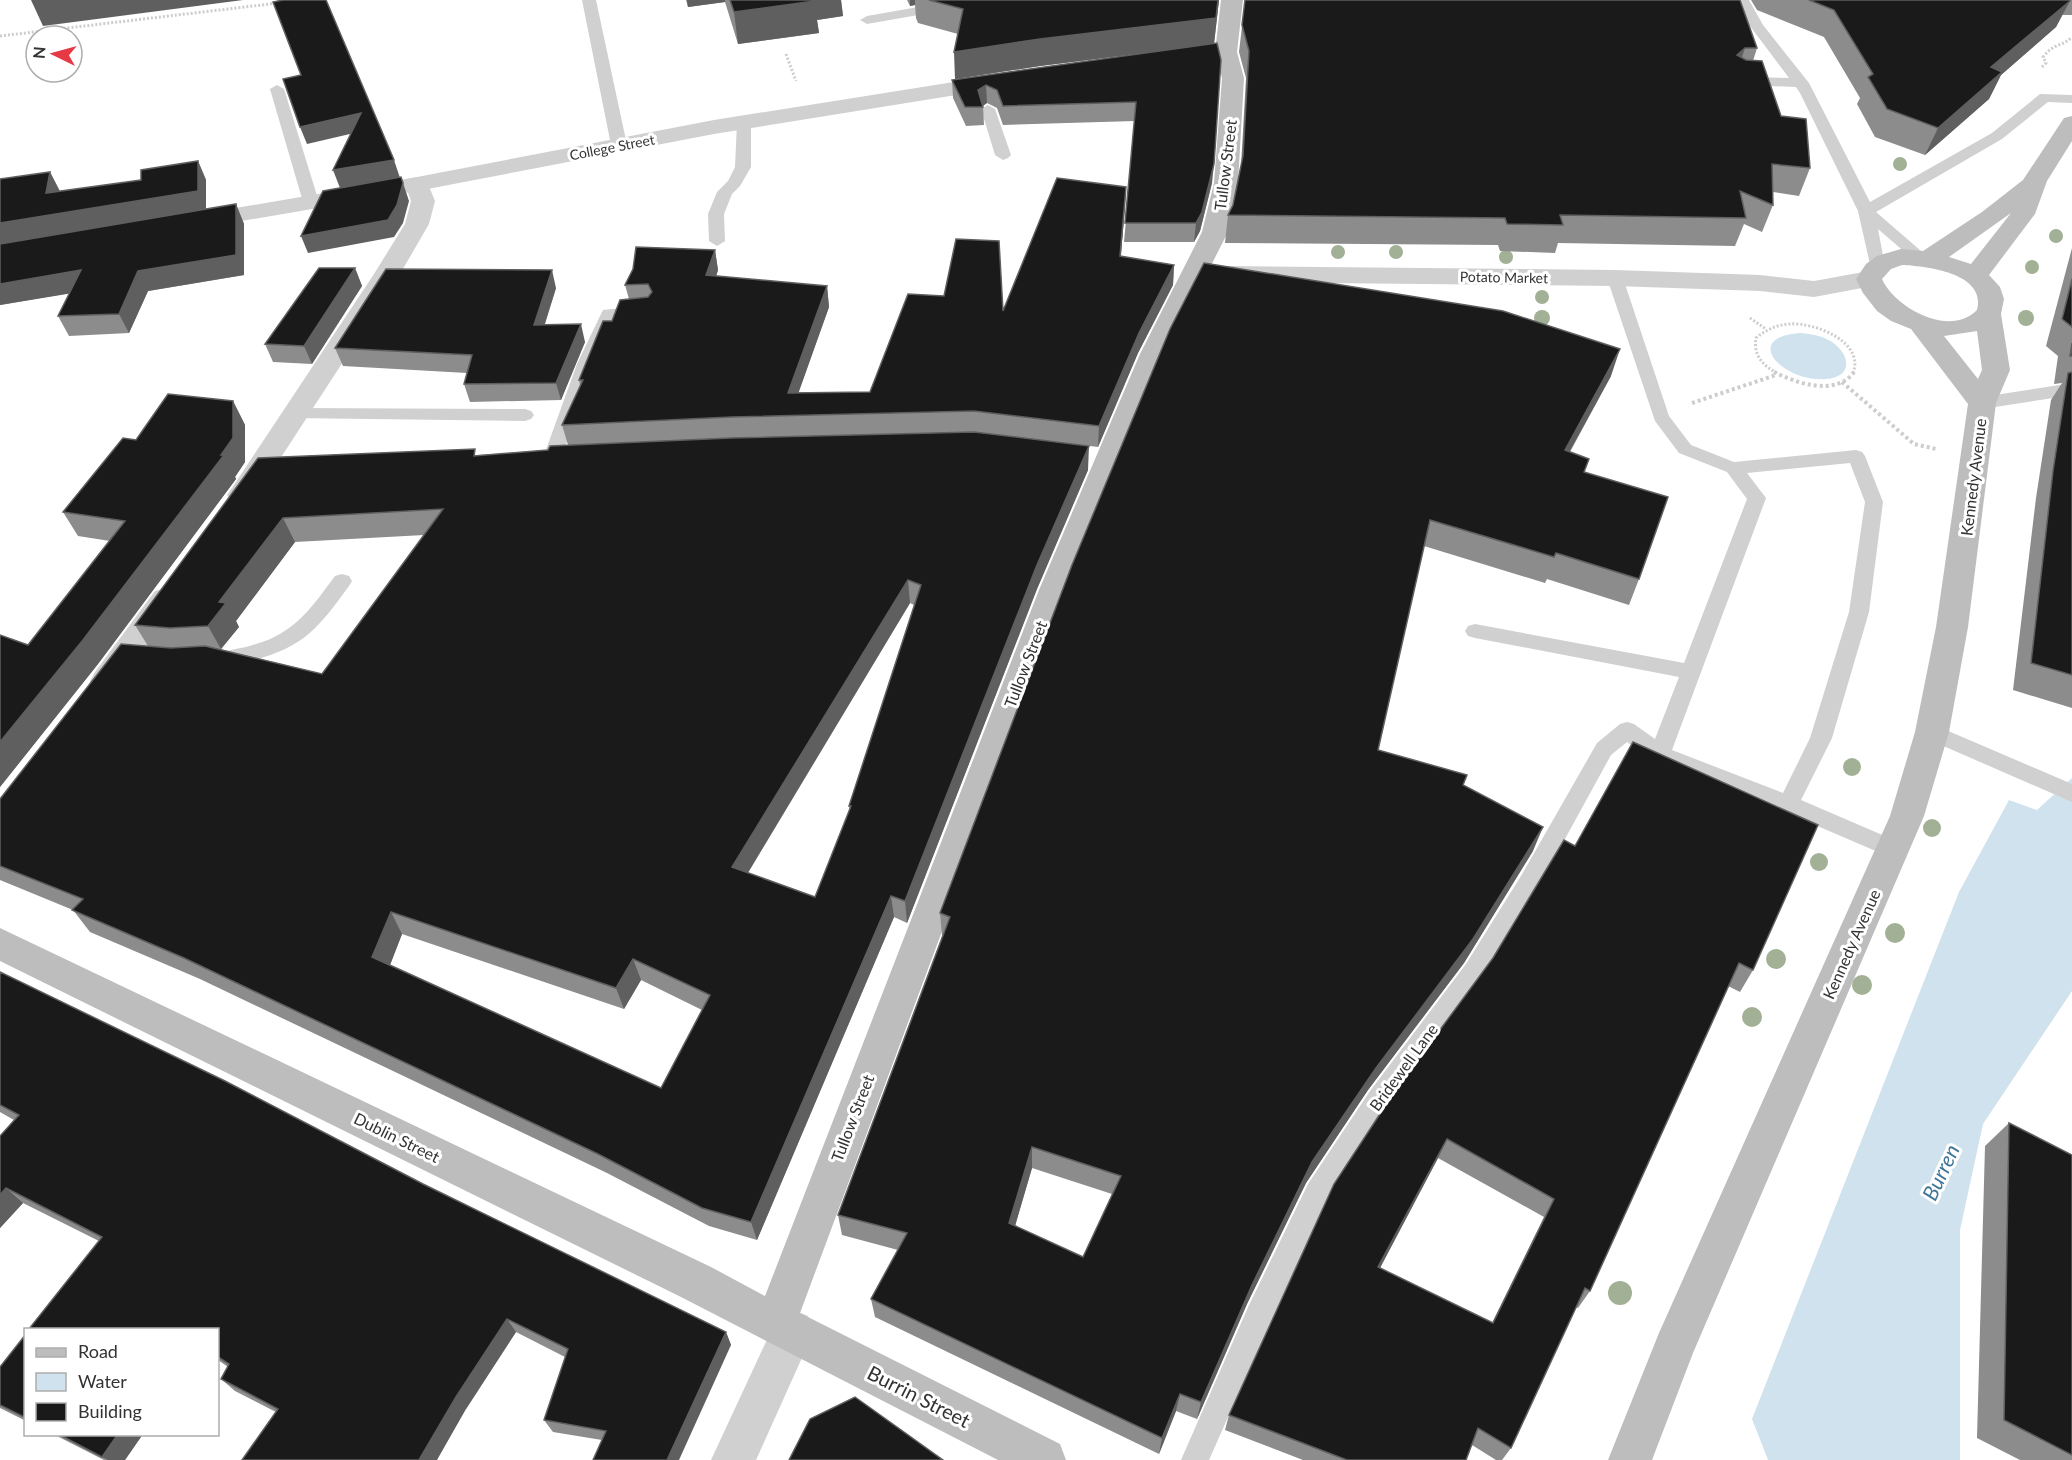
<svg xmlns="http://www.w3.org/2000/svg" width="2072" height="1460" font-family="Lato,sans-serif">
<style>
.water{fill:#cfe2ee}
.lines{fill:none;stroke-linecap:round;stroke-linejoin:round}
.path-far1{stroke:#cdcdcd;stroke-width:3;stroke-dasharray:2 2;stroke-linecap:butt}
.path{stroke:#cdcdcd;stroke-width:4;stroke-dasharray:3 3;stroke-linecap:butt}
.service{fill:#d0d0d0;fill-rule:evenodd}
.minor{fill:#d0d0d0;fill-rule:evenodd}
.tertiary{fill:#d0d0d0;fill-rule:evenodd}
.secondary{fill:#bdbdbd;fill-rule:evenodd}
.tree{fill:#a2b095}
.wall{fill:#8c8c8c;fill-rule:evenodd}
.shaded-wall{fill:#5f5f5f}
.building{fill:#1a1a1a;stroke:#5f5f5f;stroke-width:1.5;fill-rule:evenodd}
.labels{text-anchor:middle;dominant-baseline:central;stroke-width:6;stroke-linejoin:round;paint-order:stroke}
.far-street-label{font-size:14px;fill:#333;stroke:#fff}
.street-label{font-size:16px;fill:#333;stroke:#fff}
.near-street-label{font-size:20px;fill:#333;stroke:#fff}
.near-water-label{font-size:21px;font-style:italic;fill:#3f7597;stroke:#fff}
</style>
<rect width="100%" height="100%" fill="#fff"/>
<g class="water">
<path d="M1801,333c11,1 22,3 31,9 19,13 21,35 -6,37 -42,4 -87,-42 -25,-46z"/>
<polygon points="2072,778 2072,991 1983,1124 1960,1230 1960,1460 1768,1460 1752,1419 1959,892 2009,800 2037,810"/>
</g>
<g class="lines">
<g class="path-far1">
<polyline points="0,36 270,4 284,0"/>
<polyline points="786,54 796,81"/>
<path d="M2042,67l4,-4 -3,-6c12,-15 19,-10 29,-20"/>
<polyline points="1750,318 1766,329"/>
<path d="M1777,373c-14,-7 -24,-18 -21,-35 10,-8 20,-13 33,-14 26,-2 76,18 64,49"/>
</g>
<g class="path">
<path d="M1774,372c22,11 62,25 80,0"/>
<polyline points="1842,382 1914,444 1936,449"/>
<polyline points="1692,403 1776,375"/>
</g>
<g class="service">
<polygon points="582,0 596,0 627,145 624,148 614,148 611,145"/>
<polygon points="958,0 988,0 981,4 867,24 860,20 867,16"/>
<polygon points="1735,0 1749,0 1763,25 1809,83 1870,202 1992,133 2040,94 2072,95 2072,103 2048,102 2002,139 1876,212 1928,257 1920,262 1914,260 1878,229 1885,266 1877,271 1871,269 1858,211 1800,93 1796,87 1740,85 1733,81 1740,77 1789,78 1750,26"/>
<polygon points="277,85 284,89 319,202 317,205 305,205 303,202 270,89"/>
<polygon points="988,105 995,109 1011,155 1008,158 1003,160 995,155 981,109"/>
<polygon points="744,118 751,122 751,167 740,186 732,194 724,214 725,241 717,246 709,241 708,214 717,192 728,181 735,167 737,122"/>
<path d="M1615,273l8,5 46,138 22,29 43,17 122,-12 6,2 3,4 18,46 -14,110 -37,126 -31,62 100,43 3,6 -3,6 -8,3 -8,-3 -105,-45 -128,-50 -25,-18 -16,13 -74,135 -55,88 -94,129 -62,95 -57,123 -60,135h-28l68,-155 59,-121 62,-93 96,-127 55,-88 76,-133 23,-19 7,-2 7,2 21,15 24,-62 -204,-39 -7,-2 -3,-5 3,-5 7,-2 209,39 63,-164 -20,-27 -48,-19 -24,-32 -48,-143zM1850,463l15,39 -16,110 -39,126 -27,55 -111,-43 94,-252 -19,-25z"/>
<polygon points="642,306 648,307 650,311 648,315 615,319 595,364 561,458 558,462 552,464 546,462 543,458 577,364 601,314 603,310"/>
<polygon points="2072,383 2072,395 1982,409 1976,407 1973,403 1976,399 1982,397"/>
<polygon points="296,408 525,409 531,411 534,415 531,419 525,421 290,418 287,414 290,410"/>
<path d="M342,574l7,2 3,5 -3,5c-32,44 -46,62 -102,76 -11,2 -24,7 -36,3l-3,-5 3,-5c15,-5 30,-6 45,-11 39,-11 56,-37 79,-68z"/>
<polygon points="1932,724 2072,784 2072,802 1925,738 1921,732 1925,726"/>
</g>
<g class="minor">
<polygon points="417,177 426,179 435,201 429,224 400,274 252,502 242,505 232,502 227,495 232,488 374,274 405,224 411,201 405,184 408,179"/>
<polygon points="1227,266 1615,270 1760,275 1814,281 1869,271 1878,273 1882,279 1878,285 1814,297 1760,291 1615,286 1227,282 1218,279 1214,274 1218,269"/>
<polygon points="166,588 177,591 181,599 177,607 117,690 106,693 95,690 90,681 95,672 155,591"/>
<polygon points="793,1310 808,1316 814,1331 756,1460 711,1460 778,1316"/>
</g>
<polygon class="tertiary" points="998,75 1006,77 1009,82 1006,87 714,134 417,191 195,229 186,227 183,222 186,217 195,215 417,177 714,120"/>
<g class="secondary">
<polygon points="1221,0 1243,0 1237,52 1244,78 1238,183 1228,232 1166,354 1069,590 800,1313 1060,1444 1066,1460 998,1460 681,1297 0,961 0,928 711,1267 765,1296 1039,590 1140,354 1202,232 1214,183 1222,78 1215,52"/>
<path d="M2072,116v25l-25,40 -12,33 -46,61 11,12 4,12 -3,15 9,56 -14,33 -28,224 -19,105 -25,84 -231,537 -41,107h-44l51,-127 231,-517 25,-84 21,-105 32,-223 -57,-75 -20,-8 -14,-10 -14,-18 -7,-14 10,-15 11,-8 24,-7 22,2 59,-39 41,-32 41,-62zM2011,213l-40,51 -22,-7zM1902,265c24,1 85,8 75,45 -27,28 -82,-2 -95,-31l9,-10zM1977,331l5,39 -4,9 -34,-43z"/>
</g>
</g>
<g class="tree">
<circle cx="1900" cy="164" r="7"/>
<circle cx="2056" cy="236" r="7"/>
<circle cx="1338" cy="252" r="7"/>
<circle cx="1396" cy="252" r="7"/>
<circle cx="1506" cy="257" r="7"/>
<circle cx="2032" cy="267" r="7"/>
<circle cx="1542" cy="297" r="7"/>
<circle cx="1542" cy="318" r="8"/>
<circle cx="2026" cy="318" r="8"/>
<circle cx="1852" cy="767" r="9"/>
<circle cx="1932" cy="828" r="9"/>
<circle cx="1819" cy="862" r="9"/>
<circle cx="1895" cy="933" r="10"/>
<circle cx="1776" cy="959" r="10"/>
<circle cx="1862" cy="985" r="10"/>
<circle cx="1752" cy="1017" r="10"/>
<circle cx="1620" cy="1293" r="12"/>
</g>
<g class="wall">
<polygon points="686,0 841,0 843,16 817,20 819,33 738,44 725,2 688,7"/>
<path d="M907,0h312l-5,44 -2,139 -12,48 -6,11h-70l11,-121 -132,4 -6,-17 -10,-5 -4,3 1,19 -18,1 -13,-28 -1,-18 3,-1 3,-45 -40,-11 -2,-5 -1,-13 -5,1zM1177,49l-222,30 85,-13z"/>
<polygon points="1245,0 1757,48 1753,61 1781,116 1810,168 1799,196 1773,192 1773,205 1762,232 1744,224 1735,246 1558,243 1555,253 1500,251 1498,245 1225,243 1228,215 1233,205 1241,165 1246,78 1239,52"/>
<polygon points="1751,0 2072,0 2072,15 2062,15 2056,27 2001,75 1989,99 1925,155 1875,137 1857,104 1860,98 1824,37 1757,10"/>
<polygon points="198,161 206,180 206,209 236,204 244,224 244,275 148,291 129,333 69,336 58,316 70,293 0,305 0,179 50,172 60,191 141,180"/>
<path d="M1126,187l-5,69 53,9 -1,20 -35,68 -40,94 -123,-15 -240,6 353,32 -51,119 -130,334 -13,-6 -137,323 -48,-14 -102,-53 -407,-194 -110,-47 -17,-22 -73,-30v-81l148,-153 -13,-21 123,-167 220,-3 70,-5 20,-5 -6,-20 18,-40 -1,-5 33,-59 17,-22 -4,-14 90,-35 3,20 -2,6 111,10 2,21 -31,86 72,-1 133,-81zM424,535l-102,139 -102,-25h1l18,-22 -3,-6 59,-79zM910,603l4,2 -65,201 1,4 -35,87 -67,-24zM402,934l222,75 17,-29 61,30 -41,78 -271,-123z"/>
<polygon points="2072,248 2072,708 2013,690 2036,498 2051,400 2062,383 2054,384 2058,356 2046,346"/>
<polygon points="355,268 362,286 312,364 273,362 265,344"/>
<polygon points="556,288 545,324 585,342 561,400 470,402 464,384 467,373 343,366 335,348"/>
<path d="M1611,376l-41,76 15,20 54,107 -10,26 -82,-26 -2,4 -121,-37 -46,204 85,35 70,66 -69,112 -96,127 -62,93 -59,121 -50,115 -21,-8 -17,43 -284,-137 -4,-18 27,-49 -56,-15 -4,-20 104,-279 -2,-23 132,-348zM1032,1168l80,26 -29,63 -68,-31z"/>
<polygon points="233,401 245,425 245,462 235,477 236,479 98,664 0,787 0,635 28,645 110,541 78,536 63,512 136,440"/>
<path d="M1575,846l178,124 -13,22 -12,-6 -138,305 -12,17 -2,-1 -65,141 -9,12h-6l-24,-15 -6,15h-163l-78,-30 4,-15zM1438,1158l106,59 -52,106 -112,-55z"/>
<polygon points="0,972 423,1184 726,1332 731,1345 602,1440 553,1432 544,1420 565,1357 516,1332 466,1409 276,1412 235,1391 221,1379 228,1367 218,1360 218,1329 99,1241 23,1203 0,1228 0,1136 14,1120 0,1112"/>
<polygon points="2009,1123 2072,1155 2072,1460 2020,1460 1977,1438 1985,1146"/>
<polygon points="26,1334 26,1421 0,1408 0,1367"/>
<polygon points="53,1434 143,1434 125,1460 104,1460"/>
</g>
<g class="shaded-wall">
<polygon points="31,0 243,0 43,26"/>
<polygon points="687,0 725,0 725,2 688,7"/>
<polygon points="812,0 841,0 843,16 817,20 819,33 738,44 734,12"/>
<polygon points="910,0 915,0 915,5 910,6"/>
<polygon points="1219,0 1214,44 1040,66 955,79 954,52"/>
<polygon points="2070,1 2056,27 2001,75 1989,99 1925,155 1938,128 1991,67"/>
<polygon points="1745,48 1736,75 1737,55"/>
<polygon points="986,85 987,103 981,107 978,90"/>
<polygon points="361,113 367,130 307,144 300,127"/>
<polygon points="394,160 400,178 340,188 333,170"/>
<polygon points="198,161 206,180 206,210 0,245 0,223 198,191"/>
<polygon points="1214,164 1212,183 1200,231 1194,242 1196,223"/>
<polygon points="50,172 60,192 46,193"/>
<polygon points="403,183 409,201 403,223 394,237 308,253 301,236"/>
<polygon points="1126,187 1125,207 1119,276 1120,256"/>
<polygon points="236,204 244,224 244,275 148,291 129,333 119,314 138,271"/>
<polygon points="715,250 718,270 710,296 706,275"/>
<polygon points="1174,265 1173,285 1138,353 1098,447 1099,426 1139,333"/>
<polygon points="355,268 362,286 312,364 304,346"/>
<polygon points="81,270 91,290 0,305 0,284"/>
<polygon points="552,270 556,288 539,342 534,325"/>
<polygon points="827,286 829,307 791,414 788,393"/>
<polygon points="581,324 585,342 561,400 556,383"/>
<polygon points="1620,349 1611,376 1556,476 1565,450"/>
<polygon points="233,401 245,425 245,462 235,477 236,479 98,664 0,787 0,742 221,455"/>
<polygon points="1089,446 1088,470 1037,589 907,923 905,901 1037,565"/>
<polygon points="283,518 295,542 236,621 239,627 221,649 208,626 219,602"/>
<polygon points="908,580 910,603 738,889 732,867"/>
<polygon points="1543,827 1533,851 1464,963 1368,1090 1306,1183 1247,1304 1197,1419 1201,1402 1252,1285 1312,1162 1376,1068"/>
<polygon points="891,896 894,917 757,1240 751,1222"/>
<polygon points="391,912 402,934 385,978 372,957"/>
<polygon points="633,959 641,980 624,1009 616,988"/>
<polygon points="1447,1139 1438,1158 1371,1285 1378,1267"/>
<polygon points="1032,1147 1032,1168 1010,1243 1009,1223"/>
<polygon points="6,1188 23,1203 0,1228 0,1195"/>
<polygon points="507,1319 516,1332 466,1409 437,1460 419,1460 456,1397"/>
<polygon points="726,1332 731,1345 679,1460 667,1460"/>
<polygon points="1180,1394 1176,1411 1159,1454 1162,1438"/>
<polygon points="118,1434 143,1434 125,1460 108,1460 102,1457"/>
</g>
<g class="building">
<polygon points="283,0 326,0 394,160 333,170 361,113 300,127 283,79 301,75 273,2"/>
<polygon points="730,0 815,0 815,1 734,12"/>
<polygon points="929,0 1218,0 1216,18 1040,39 954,52 963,9"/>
<polygon points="1245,0 1740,0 1757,48 1745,48 1737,55 1746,60 1762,61 1781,116 1806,119 1810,168 1772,164 1773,205 1740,191 1746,218 1560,215 1563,225 1507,224 1505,218 1228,215 1233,205 1243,156 1249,51 1242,25"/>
<polygon points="1809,0 2069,0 2070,1 1991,67 2002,72 1938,128 1887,109 1868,77 1873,74 1834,10"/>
<polygon points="1217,43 1221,60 1214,164 1202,212 1196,223 1125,223 1136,102 1003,106 997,90 986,85 978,90 983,107 965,107 952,80"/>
<polygon points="198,161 198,191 0,223 0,179 50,172 46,193 141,180 141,170"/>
<polygon points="401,177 403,183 397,205 388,220 301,236 323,191"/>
<polygon points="1057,178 1126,187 1120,256 1174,265 1139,333 1099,426 974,411 731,417 562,425 583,380 579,380 603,321 612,321 620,300 648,297 652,292 648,284 625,285 633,269 636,247 715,250 706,275 827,286 788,393 870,392 908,294 944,296 956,239 999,241 1003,311"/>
<polygon points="236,204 236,255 138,271 119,314 58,316 81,270 0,284 0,244"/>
<path d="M1204,263l299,48 117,38 -55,101 24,9 -5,13 84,25 -29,82 -83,-26 -2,4 -124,-37 -52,230 89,25 -4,10 80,42 -70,112 -97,129 -64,94 -60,123 -51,117 -21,-8 -18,44 -291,-139 36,-66 -69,-18 112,-298 -10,-4 132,-348 98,-236zM1032,1147l89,29 -38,81 -74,-34z"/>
<polygon points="319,268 355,268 304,346 265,344"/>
<polygon points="386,269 552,270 534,325 581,324 556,383 464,384 472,355 335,348"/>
<polygon points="2072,279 2072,327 2062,319"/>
<polygon points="2072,343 2072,356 2070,356"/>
<polygon points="2072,372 2072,675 2031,663 2053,471 2068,373"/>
<polygon points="168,394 233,401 233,438 221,455 224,455 83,640 0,742 0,635 28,645 125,521 63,512 123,438 136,440"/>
<path d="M974,432l115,14 -52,119 -132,336 -14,-5 -140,326 -49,-14 -104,-54 -414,-196 -112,-48 11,-11 -83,-33v-67l121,-155 50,4 34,-2 117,28 121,-165 -160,9 -64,84 7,1 -18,23 -38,2 -35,-3 123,-167 217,-9 -1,7 74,-6 2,-4 181,-8zM908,580l13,5 -72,221h2l-36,91 -83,-30zM391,912l225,76 17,-29 77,36 -49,93 -289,-131z"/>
<path d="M1633,742l185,83 -65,145 -14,-7 -149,328 -5,-3 -74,160 -33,-20 -12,32h-119l-118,-45 105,-231 63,-96 96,-130 71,-118 11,6zM1447,1139l107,60 -61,124 -115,-56z"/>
<polygon points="0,972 225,1081 423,1184 726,1332 667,1460 593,1460 606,1431 544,1420 568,1349 507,1319 456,1397 419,1460 242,1460 278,1409 221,1379 229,1364 218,1357 218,1329 29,1329 102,1237 6,1188 0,1195 0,1136 19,1115 0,1105"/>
<polygon points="2009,1123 2072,1155 2072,1455 2004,1420"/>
<polygon points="26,1334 26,1418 0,1405 0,1367"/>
<polygon points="855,1397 943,1460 789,1460 810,1419"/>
<polygon points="58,1434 118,1434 102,1457"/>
</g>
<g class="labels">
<g class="far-street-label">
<text transform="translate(612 147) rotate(-11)">College Street</text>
<text transform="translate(1504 277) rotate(1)">Potato Market</text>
</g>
<g class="street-label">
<text transform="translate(1225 165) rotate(-83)">Tullow Street</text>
<text transform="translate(1973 477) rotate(-83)">Kennedy Avenue</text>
<text transform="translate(1025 664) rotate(-69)">Tullow Street</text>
<text transform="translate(1851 944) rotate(-66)">Kennedy Avenue</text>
<text transform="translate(1403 1067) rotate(-54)">Bridewell Lane</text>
<text transform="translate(852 1118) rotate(-69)">Tullow Street</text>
<text transform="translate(397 1137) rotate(26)">Dublin Street</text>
</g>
<g class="near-street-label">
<text transform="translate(919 1396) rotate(27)">Burrin Street</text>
</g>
<g class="near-water-label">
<text transform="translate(1940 1172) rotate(-65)">Burren</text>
</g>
</g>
<rect x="24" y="1328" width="195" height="108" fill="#ffffff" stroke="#adadad" stroke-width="1.5"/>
<rect x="36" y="1348" width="30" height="9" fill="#bdbdbd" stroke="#adadad" stroke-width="1.5"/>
<text x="78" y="1358" font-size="18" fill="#333333">Road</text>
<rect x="36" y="1373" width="30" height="18" fill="#cfe2ee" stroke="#adadad" stroke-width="1.5"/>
<text x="78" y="1388" font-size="18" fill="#333333">Water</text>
<rect x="36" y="1403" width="30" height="18" fill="#1a1a1a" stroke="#adadad" stroke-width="1.5"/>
<text x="78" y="1418" font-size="18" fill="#333333">Building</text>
<g transform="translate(54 54) rotate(275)"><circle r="28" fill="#ffffff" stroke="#adadad" stroke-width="1.5"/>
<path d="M0-4.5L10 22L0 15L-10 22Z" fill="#e63946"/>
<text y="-9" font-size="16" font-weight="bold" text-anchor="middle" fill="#333333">N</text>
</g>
</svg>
